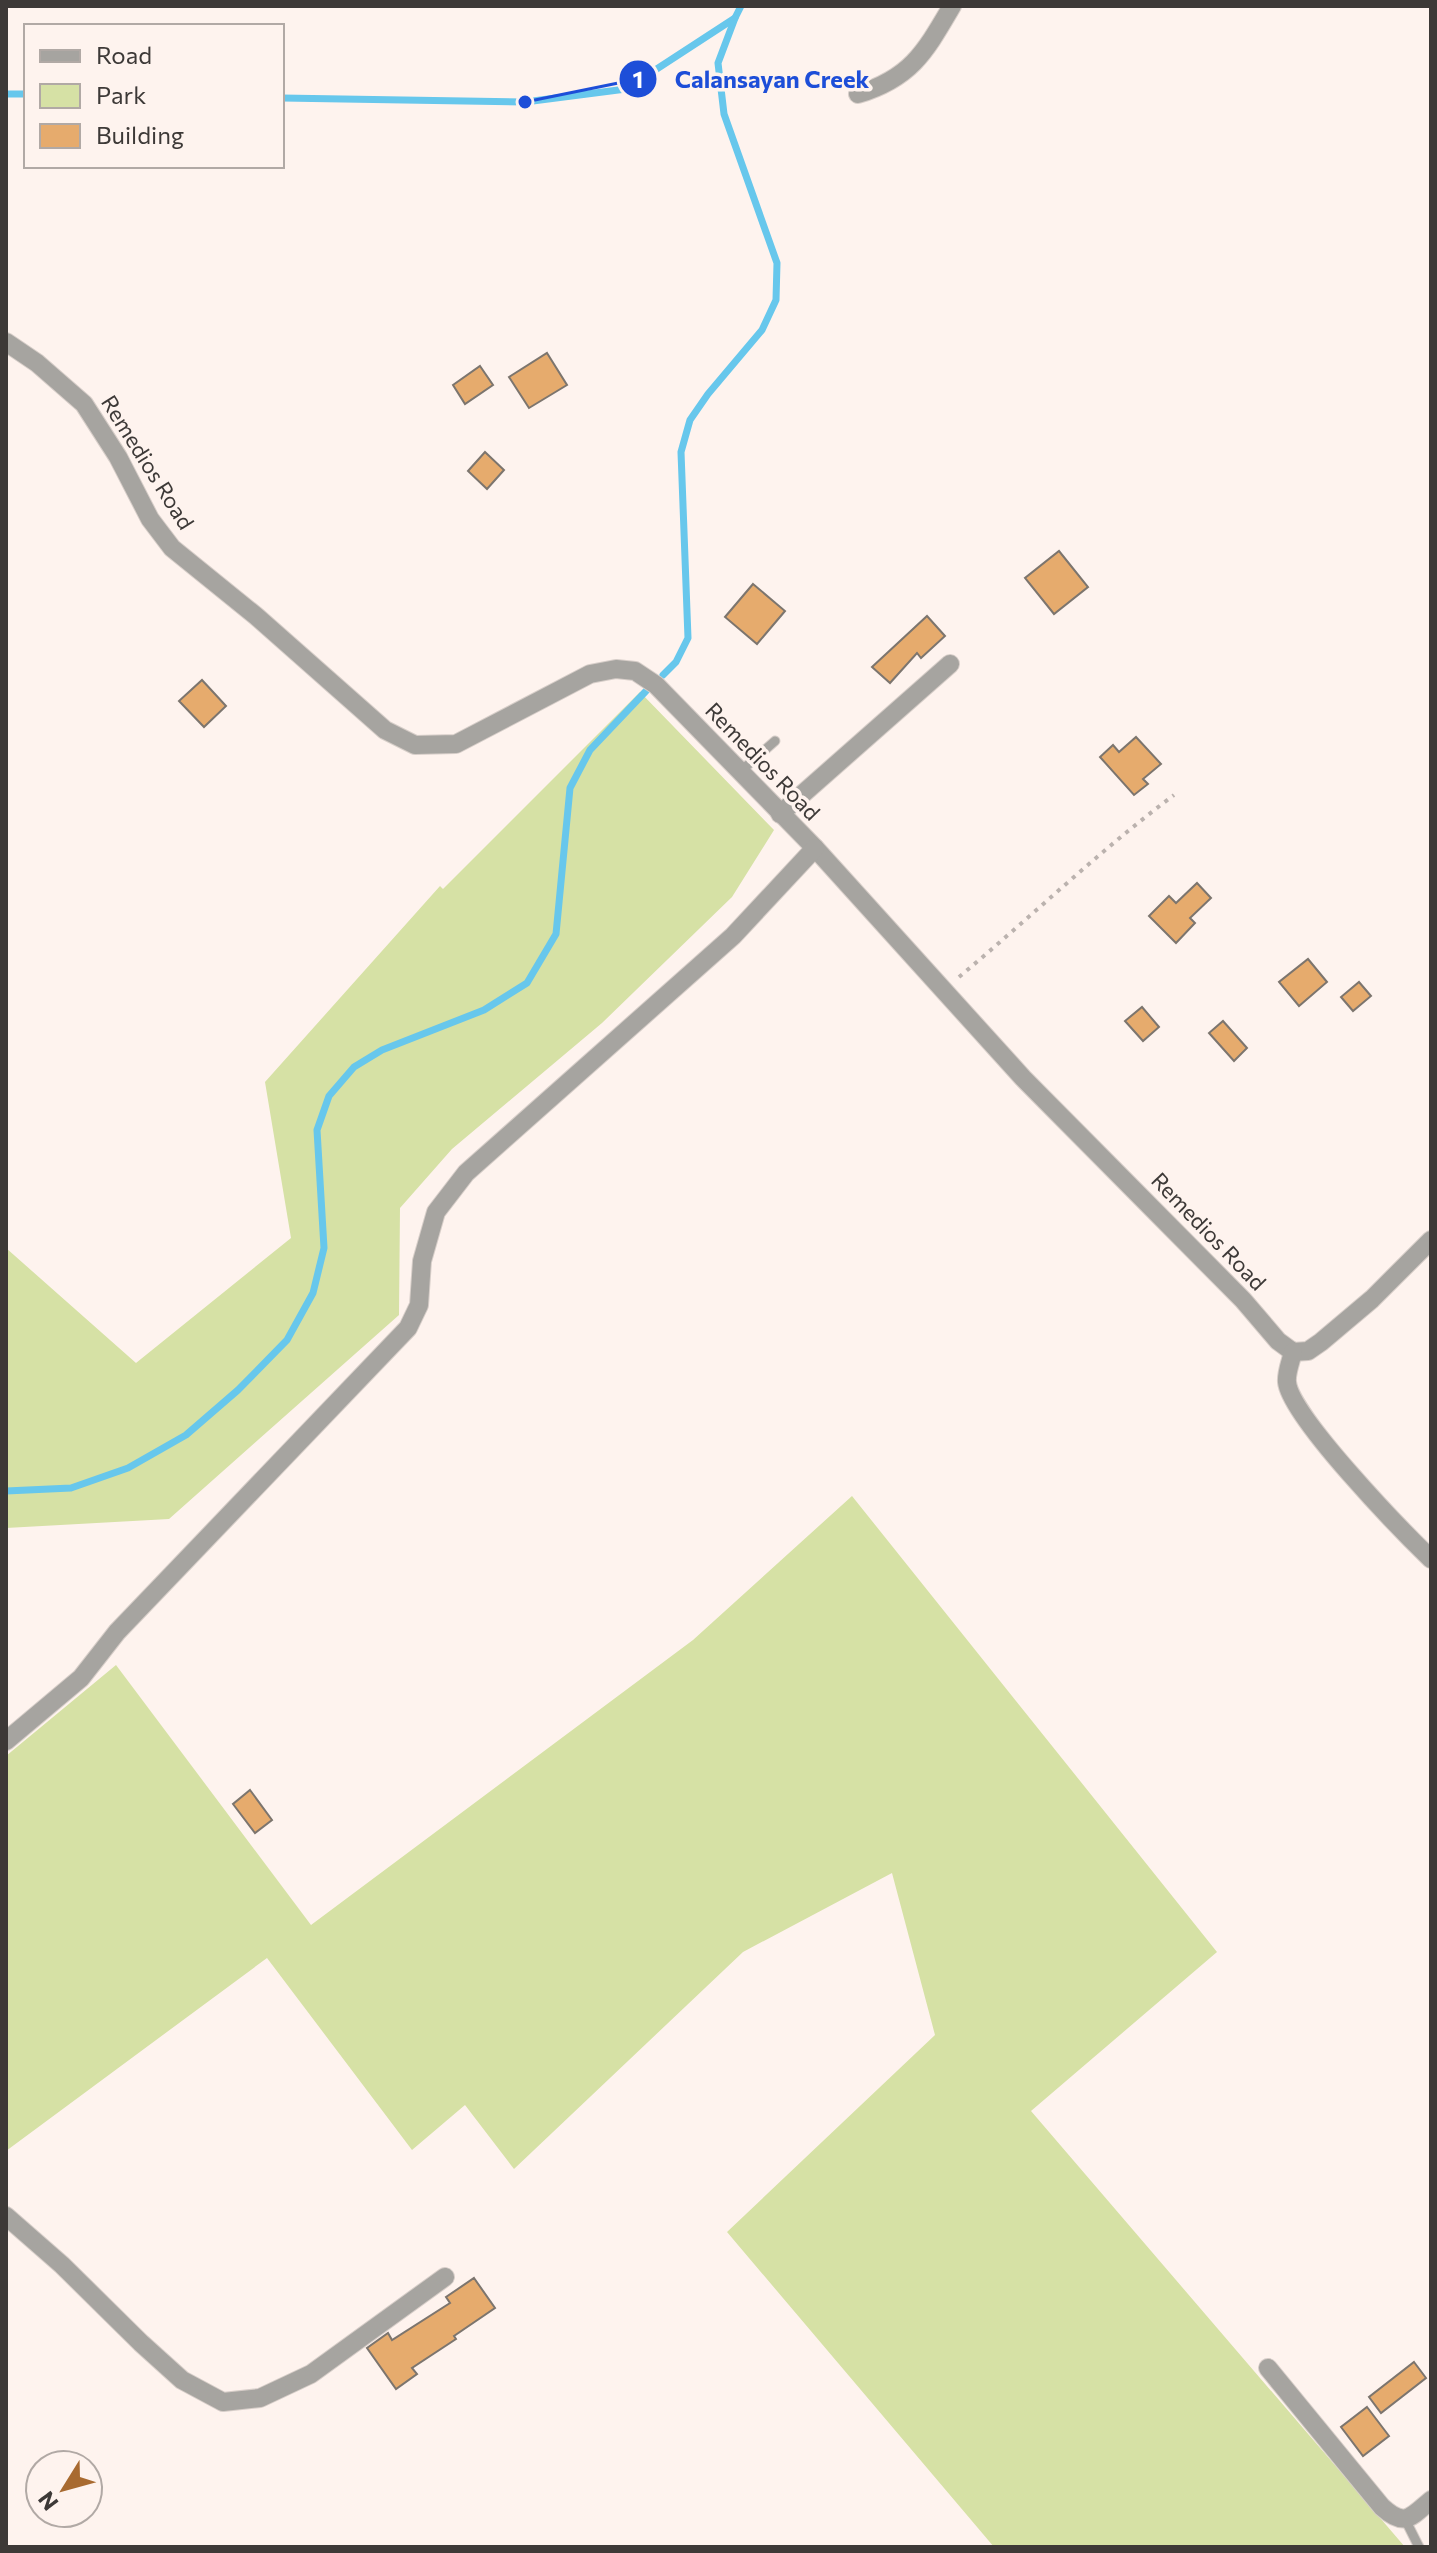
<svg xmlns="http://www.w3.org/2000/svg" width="1437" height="2553" font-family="Commissioner,sans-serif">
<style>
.green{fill:#d6e1a5}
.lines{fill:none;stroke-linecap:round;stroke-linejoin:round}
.stream{stroke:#67c7ec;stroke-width:7}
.building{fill:#e6ab6d;stroke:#7c756e;stroke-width:2}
.service-casing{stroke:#d7cec9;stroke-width:11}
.minor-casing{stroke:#d7cec9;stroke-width:20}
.path{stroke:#bbb2ae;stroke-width:4;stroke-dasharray:4 6;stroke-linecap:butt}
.service{stroke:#a6a4a0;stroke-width:9}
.minor{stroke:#a6a4a0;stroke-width:18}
.labels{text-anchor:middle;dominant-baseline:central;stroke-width:7;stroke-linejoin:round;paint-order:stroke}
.street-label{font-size:22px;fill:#3d3937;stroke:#fef3ee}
.leader{fill:none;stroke:#1d4ed8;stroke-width:3}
.callout-dot{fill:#1d4ed8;stroke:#fef3ee;stroke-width:3}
.mark-label{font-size:24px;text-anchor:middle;font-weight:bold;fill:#fff}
.callout-label{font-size:24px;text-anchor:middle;font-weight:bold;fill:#1d4ed8;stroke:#fef3ee;stroke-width:7;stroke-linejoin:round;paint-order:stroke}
</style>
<rect width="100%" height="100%" fill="#fef3ee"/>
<g class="green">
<polygon points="640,692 774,830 732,897 602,1023 452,1149 400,1208 399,1315 169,1519 6,1528 6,1248 136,1363 291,1238 265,1082 440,886 443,889"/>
<polygon points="852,1496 1217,1952 1031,2111 1405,2547 994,2547 727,2232 935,2035 892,1873 743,1952 514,2169 465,2105 412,2150 267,1958 6,2151 6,1756 116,1665 311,1925 693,1640"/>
</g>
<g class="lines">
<g class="stream">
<polyline points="6,94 26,94"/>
<polyline points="282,98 525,102 626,89 735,18 741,6"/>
<polyline points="663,675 676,662 688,638 681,452 690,420 708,394 762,330 776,300 777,263 724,114 718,63 735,18"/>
<polyline points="6,1491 71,1488 128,1468 186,1435 238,1390 287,1340 313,1293 324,1248 317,1130 329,1096 354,1067 382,1050 484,1010 527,983 556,934 570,788 590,750 646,691"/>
</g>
</g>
<g class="building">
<polygon points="547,353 567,385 529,408 509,377"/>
<polygon points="480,366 493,385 465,404 453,385"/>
<polygon points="485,452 504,470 487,489 468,471"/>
<polygon points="1059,551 1088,587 1054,614 1025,578"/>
<polygon points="753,584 785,611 757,644 725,617"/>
<polygon points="927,616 945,636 921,658 917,653 890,683 872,667"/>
<polygon points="202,680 226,706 204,727 179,701"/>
<polygon points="1136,737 1161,764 1143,779 1148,784 1134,795 1100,757 1113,745 1119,752"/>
<polygon points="1197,883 1211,898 1190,918 1195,923 1176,943 1149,916 1169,896 1176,903"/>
<polygon points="1308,959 1327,982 1299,1006 1279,982"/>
<polygon points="1359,982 1371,996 1353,1011 1341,997"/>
<polygon points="1142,1007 1159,1027 1143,1041 1125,1021"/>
<polygon points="1223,1021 1247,1048 1234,1061 1209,1033"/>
<polygon points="250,1790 272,1820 255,1833 233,1804"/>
<polygon points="474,2278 495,2308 454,2336 456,2339 412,2368 417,2374 396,2389 367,2348 388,2333 392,2340 450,2303 446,2297"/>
<polygon points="1414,2362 1426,2378 1381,2413 1369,2397"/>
<polygon points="1367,2407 1389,2436 1363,2456 1341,2427"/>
</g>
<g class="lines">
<defs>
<g id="service">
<polyline points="741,771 775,741"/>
<polyline points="1405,2519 1419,2547"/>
</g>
<g id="minor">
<path d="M858,94c53,-16 67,-42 94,-88"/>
<polyline points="6,342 37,363 84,404 118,457 150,519 172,548 256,616 385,730 415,745 456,744 590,674 616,669 635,671 656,685 815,848 1023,1078 1243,1300 1278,1341 1293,1352 1308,1351 1321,1342 1372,1299 1431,1240"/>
<polyline points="780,814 950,664"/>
<path d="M1293,1352c-2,9 -7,21 -6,30 3,34 116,150 144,177"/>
<polyline points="6,1741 81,1678 117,1632 408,1328 419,1305 422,1261 436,1212 466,1173 733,936 815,848"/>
<polyline points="6,2216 62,2265 141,2343 182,2380 223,2402 260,2398 311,2374 445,2277"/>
<path d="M1268,2368l114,139c23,21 29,10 49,-7"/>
</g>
</defs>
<use href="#service" class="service-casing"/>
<use href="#minor" class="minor-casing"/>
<path class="path" d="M959,977c72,-60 140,-126 215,-182"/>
<use href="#service" class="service"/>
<use href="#minor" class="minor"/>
</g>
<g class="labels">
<g class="street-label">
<text transform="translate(148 462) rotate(58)">Remedios Road</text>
<text transform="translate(763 761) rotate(46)">Remedios Road</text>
<text transform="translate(1209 1231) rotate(46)">Remedios Road</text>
</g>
</g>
<path class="leader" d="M525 102L638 79"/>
<g class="callout-dot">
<circle cx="525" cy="102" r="8"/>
<circle cx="638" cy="79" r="20"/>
</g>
<g class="mark-label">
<text x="638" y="88">1</text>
</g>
<g class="callout-label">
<text x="772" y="88">Calansayan Creek</text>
</g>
<rect width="1437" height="2553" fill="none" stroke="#3d3937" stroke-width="16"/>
<rect x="24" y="24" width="260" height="144" fill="#fef3ee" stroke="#b1a9a5" stroke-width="2"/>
<rect x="40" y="50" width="40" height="12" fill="#a6a4a0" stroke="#b1a9a5" stroke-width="2"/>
<text x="96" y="64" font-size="24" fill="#3d3937">Road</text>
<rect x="40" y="84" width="40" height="24" fill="#d6e1a5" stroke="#b1a9a5" stroke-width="2"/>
<text x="96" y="104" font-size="24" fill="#3d3937">Park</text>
<rect x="40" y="124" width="40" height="24" fill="#e6ab6d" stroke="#b1a9a5" stroke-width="2"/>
<text x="96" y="144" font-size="24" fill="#3d3937">Building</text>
<g transform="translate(64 2489) rotate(233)"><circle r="38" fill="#fef3ee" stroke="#b1a9a5" stroke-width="2"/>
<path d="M0-6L14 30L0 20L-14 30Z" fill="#a86a30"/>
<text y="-12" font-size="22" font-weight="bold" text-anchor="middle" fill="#3d3937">N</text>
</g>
</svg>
